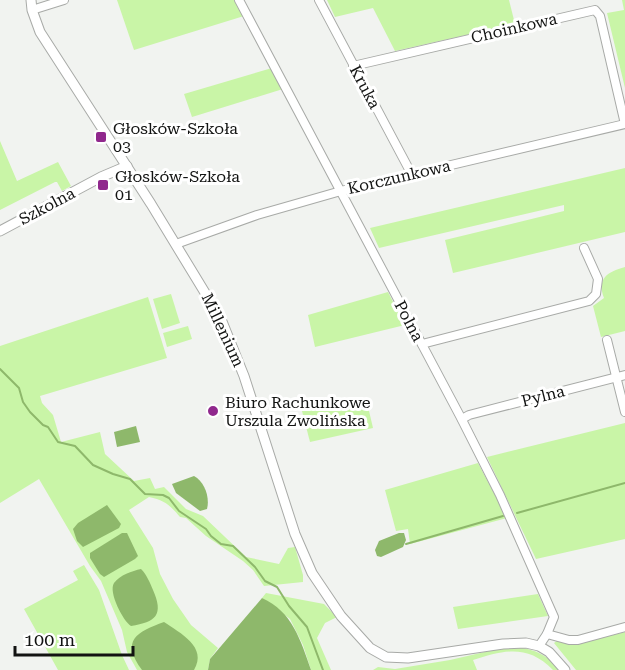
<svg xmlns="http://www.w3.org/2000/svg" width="625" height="670" font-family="'Roboto Serif',serif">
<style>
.green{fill:#c9f5a7}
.water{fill:#8eb86b}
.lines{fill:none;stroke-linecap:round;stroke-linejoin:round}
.stream{stroke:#8eb86b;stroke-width:2}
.minor-casing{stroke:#a8aaa7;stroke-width:10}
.tertiary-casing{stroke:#a8aaa7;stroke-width:11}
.minor{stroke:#fff;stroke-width:8}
.tertiary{stroke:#fff;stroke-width:9}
.poi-dot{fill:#90288d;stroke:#fff;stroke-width:2}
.labels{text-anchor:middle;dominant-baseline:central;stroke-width:6;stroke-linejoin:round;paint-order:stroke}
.street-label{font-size:16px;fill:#121312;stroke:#fff}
.poi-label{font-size:16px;fill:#121312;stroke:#fff;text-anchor:start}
</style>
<rect width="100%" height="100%" fill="#f1f3f0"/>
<g class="green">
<polygon points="117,0 236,0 244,16 134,50"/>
<polygon points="327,0 509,0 515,24 395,51 373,8 335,17"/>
<polygon points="622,0 625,0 625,88 607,13 624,10"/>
<polygon points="272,68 283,89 192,117 184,94"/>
<polygon points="0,141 17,181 58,162 71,186 62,191 57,182 55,182 0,210"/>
<polygon points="625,168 625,232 453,273 445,240 564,211 564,205 379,248 370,228"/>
<path d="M625,267v64l-24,6 -8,-31 11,-8c-7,-20 3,-26 21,-31z"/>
<polygon points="388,292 405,325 315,347 308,315"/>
<polygon points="171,294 180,323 162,329 153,299"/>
<path d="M148,297l19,61 -127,38 2,7 11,12 8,27 39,-10 5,22 29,27 16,-3 5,11 9,-2 22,22 17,7 43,41 33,7 9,-16 7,-1 8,28v7l-39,4 -11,-16 -10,-9 -37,-25 -20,-18 -6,-1c-10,-12 -16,-17 -31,-20l-20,13 24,38 7,26 13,25 18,26 27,23 -8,11 -2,11h-71l-10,-18 -5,-22 -21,-49 -11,-15 -51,-87 -39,24v-157z"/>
<polygon points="188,326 192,339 167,347 163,333"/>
<polygon points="366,398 373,428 310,442 302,411"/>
<polygon points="625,423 625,539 536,559 487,457"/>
<polygon points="478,463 507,518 410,544 408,529 396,531 385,490"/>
<polygon points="84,565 99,590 122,655 129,670 58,670 24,609 78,580 73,571"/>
<polygon points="266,593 324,604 337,617 325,623 317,638 331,670 311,670 303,645 290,619 262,598"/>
<polygon points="538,594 548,616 458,629 453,607"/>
<polygon points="625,632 625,670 576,670 554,643 558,640 581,643"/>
<path d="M518,647c21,4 28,8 43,23h-8c-25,-26 -49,-20 -80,-10l4,10h-104l5,-3 17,2 55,-9 52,-12z"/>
</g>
<g class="water">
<polygon points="136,426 140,442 117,447 114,432"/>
<path d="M194,476c11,6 16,22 13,33l-7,2 -24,-18 -4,-9z"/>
<polygon points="107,505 121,524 119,528 83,547 77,541 73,529 78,523"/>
<polygon points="122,533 127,533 138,556 135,559 104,577 100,574 90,558 90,553"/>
<polygon points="399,533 404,533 406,540 403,547 381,557 377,556 375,550 379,541"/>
<path d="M141,569c6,6 9,14 12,21 11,25 3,32 -22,36 -8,-5 -23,-34 -17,-43 6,-8 18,-12 27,-14z"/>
<path d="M262,598c30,13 39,43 49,72h-103l2,-11z"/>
<path d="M164,622c16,11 44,25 30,48h-52c-22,-30 -5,-38 22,-48z"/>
</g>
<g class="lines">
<g class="stream">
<polyline points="0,369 19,388 23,402 30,412 43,425 48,427 58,442 75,446 93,465 113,474 130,479 145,494 163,495 169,498 179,511 206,529 211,536 221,544 233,546 255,567 265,581 277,587 289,606 307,627 323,670"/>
<polyline points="517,513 625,483"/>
<polyline points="406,544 503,516"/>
</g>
<defs>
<g id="minor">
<polyline points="239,0 460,416 500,495 554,617 547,634 539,646"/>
<polyline points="319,0 411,173"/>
<polyline points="32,10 64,0"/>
<polyline points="353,66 595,10 600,16 625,124"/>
<polyline points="176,244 257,215 341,191 625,124"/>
<polyline points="607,340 625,412"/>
<polyline points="422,344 589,301 596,294 598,279 584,248"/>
<polyline points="462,419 469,415 625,375"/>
<polyline points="547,634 569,640 578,640 625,627"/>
</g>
<g id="tertiary">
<polyline points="31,0 32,10 40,32 151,204 221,319 244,376 295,534 312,573 341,616 370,648 386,657 408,658 503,644 526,643 539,646 549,652 565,670"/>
<polyline points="0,231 101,177 127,166"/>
</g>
</defs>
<use href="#minor" class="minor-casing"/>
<use href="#tertiary" class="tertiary-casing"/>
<use href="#minor" class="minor"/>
<use href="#tertiary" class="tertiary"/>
</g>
<g class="poi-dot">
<rect x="95" y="131" width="12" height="12" rx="3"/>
<rect x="97" y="179" width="12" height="12" rx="3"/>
<circle cx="213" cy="411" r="6"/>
</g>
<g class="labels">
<g class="street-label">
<text transform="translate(514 28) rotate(-13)">Choinkowa</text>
<text transform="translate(365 87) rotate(62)">Kruka</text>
<text transform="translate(399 177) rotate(-13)">Korczunkowa</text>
<text transform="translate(47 206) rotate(-28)">Szkolna</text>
<text transform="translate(409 321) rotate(62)">Polna</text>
<text transform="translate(223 330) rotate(65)">Millenium</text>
<text transform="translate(543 396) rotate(-14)">Pylna</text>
</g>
<g class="poi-label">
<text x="113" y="128">Głosków-Szkoła<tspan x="113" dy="18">03</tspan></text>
<text x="115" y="176">Głosków-Szkoła<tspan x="115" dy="18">01</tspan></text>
<text x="225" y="402">Biuro Rachunkowe<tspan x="225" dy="18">Urszula Zwolińska</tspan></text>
</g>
</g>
<path d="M15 646v9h118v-9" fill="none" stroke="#121312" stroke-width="3"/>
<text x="24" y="646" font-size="18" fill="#121312" stroke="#ffffff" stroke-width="4.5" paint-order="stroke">100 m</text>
</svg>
